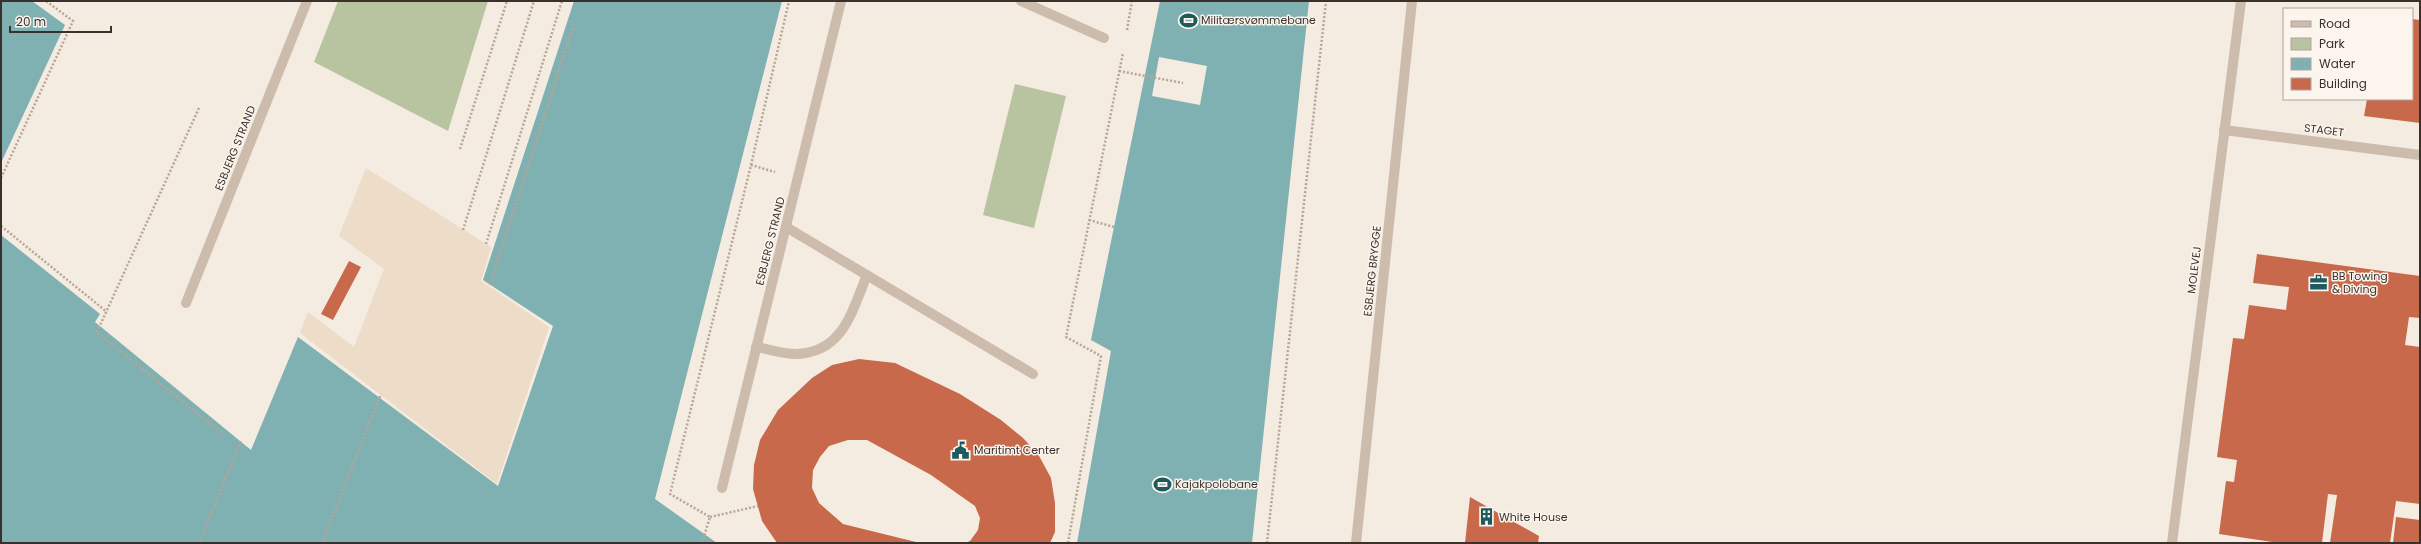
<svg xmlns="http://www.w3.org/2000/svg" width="2421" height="544" font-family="Poppins,sans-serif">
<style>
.green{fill:#b8c4a0}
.plaza{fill:#ecdcc8}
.water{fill:#7fb0b2}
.pier{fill:#f4ebe1}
.building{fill:#c8694b}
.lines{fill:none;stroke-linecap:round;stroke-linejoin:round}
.path{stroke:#b9a596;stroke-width:2.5;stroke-dasharray:2 2;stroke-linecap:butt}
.lane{stroke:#cdbbac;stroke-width:10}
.street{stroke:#cdbbac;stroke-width:10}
.labels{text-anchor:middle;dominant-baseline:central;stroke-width:3;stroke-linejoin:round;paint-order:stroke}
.poi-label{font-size:11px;fill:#3b302b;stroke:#fbf5ee;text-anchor:start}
.street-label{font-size:11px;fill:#3b302b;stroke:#fbf5ee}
</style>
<rect width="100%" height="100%" fill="#f4ebe1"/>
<g class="green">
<polygon points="338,1 488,1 448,131 314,62"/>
<polygon points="1015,84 1066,96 1034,228 983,215"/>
</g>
<polygon class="plaza" points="366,168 491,247 481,281 549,327 497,484 300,333 308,312 354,347 384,269 339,236"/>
<g class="water">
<polygon points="1,1 32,1 65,25 1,163"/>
<polygon points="574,1 782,1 655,499 717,543 1,543 1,235 100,314 95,322 251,450 298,337 498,486 553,326 483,280"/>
<polygon points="1160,1 1309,1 1252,543 1077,543 1111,351 1091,340"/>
</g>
<polygon class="pier" points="1159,57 1207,66 1200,105 1152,96"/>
<g class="building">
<polygon points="2412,19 2420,20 2420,123 2364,116 2367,99 2412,99"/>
<polygon points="2257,254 2420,276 2420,318 2409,317 2405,345 2420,347 2420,504 2396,501 2390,543 2330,543 2337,495 2328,494 2322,543 2279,543 2219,534 2226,481 2234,482 2237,460 2217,457 2233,338 2244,339 2249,305 2286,310 2289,287 2253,283"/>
<polygon points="349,261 361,267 333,320 321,314"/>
<polygon points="859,359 895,363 960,394 1001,420 1023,438 1038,454 1051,478 1055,503 1055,532 1050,543 965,543 970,541 978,530 980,518 975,506 931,475 867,440 848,440 829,446 820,457 813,470 812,488 819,503 843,524 920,543 777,543 762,521 753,489 754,465 760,440 778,410 812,378 832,365"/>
<polygon points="1470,497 1539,536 1538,543 1465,543"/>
<polygon points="2396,517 2420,520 2420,543 2393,543"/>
</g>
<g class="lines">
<g class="path">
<polyline points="1127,30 1132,1"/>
<polyline points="1119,71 1183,83"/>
<polyline points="199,108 97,332 223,434"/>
<polyline points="460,149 507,1"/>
<polyline points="751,165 789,1"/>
<polyline points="1,178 73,21 46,1"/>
<polyline points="1089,220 1114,227"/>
<polyline points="1,226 107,312"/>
<polyline points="463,230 534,1"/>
<polyline points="486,244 562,1"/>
<polyline points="490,285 574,24"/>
<polyline points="710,517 758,506"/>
<polyline points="199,543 241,441"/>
<polyline points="322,543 381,394"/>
<polyline points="702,543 710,517 670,494 751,165 775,172"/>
<polyline points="1068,543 1101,356 1066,337 1123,53"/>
<polyline points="1267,543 1326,1"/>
</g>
<g class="lane">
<polyline points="1021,1 1104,38"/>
<polyline points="786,227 1033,374"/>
<polyline points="186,303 307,1"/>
<path d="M756,347c13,2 27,7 40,7 47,-1 56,-43 71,-79"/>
</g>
<g class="street">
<polyline points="2224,130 2420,155"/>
<polyline points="722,488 841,1"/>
<polyline points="1356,543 1412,1"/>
<polyline points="2172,543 2241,1"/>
</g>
</g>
<defs>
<symbol id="stadium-bare" viewBox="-9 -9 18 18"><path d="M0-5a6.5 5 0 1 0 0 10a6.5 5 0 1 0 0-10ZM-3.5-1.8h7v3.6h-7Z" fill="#1f5a5e" stroke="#fbf5ee" stroke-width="2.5" paint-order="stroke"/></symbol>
<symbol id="office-bare" viewBox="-9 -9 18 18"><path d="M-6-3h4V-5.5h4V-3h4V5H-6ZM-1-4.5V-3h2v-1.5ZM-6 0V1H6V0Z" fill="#1f5a5e" stroke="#fbf5ee" stroke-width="2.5" paint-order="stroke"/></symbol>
<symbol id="civic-bare" viewBox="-9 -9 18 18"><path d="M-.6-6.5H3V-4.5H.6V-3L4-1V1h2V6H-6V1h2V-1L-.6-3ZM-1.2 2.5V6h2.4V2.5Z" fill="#1f5a5e" stroke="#fbf5ee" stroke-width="2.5" paint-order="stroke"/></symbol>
<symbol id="building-bare" viewBox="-9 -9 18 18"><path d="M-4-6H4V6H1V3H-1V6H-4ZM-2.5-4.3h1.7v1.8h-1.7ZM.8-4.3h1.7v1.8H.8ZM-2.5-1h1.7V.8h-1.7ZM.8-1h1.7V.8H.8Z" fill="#1f5a5e" stroke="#fbf5ee" stroke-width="2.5" paint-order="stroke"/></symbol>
</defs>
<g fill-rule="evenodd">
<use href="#stadium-bare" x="1176" y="8" width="25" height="25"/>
<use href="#office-bare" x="2306" y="270" width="25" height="25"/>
<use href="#civic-bare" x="948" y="438" width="25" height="25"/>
<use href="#stadium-bare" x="1150" y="472" width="25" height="25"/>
<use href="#building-bare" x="1474" y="504" width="25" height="25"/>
</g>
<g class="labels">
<g class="poi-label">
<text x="1201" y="20">Militærsvømmebane</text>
<text x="2332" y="276">BB Towing<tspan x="2332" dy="13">&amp; Diving</tspan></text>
<text x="974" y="450">Maritimt Center</text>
<text x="1175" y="484">Kajakpolobane</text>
<text x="1499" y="517">White House</text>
</g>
<g class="street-label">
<text transform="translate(2324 130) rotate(7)">STAGET</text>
<text transform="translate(235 148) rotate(-68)">ESBJERG STRAND</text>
<text transform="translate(770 241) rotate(-76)">ESBJERG STRAND</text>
<text transform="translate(2194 270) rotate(-83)">MOLEVEJ</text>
<text transform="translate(1372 271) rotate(-84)">ESBJERG BRYGGE</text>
</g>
</g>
<rect width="2421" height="544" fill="none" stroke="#3b302b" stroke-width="4"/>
<rect x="2283" y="8" width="130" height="92" fill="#fbf5ee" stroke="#aea6a0"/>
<rect x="2291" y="21" width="20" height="6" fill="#cdbbac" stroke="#aea6a0"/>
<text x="2319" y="28" font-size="12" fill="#3b302b">Road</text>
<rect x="2291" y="38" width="20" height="12" fill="#b8c4a0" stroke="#aea6a0"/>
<text x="2319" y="48" font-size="12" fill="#3b302b">Park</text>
<rect x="2291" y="58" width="20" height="12" fill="#7fb0b2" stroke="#aea6a0"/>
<text x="2319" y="68" font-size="12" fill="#3b302b">Water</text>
<rect x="2291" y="78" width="20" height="12" fill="#c8694b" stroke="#aea6a0"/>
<text x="2319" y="88" font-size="12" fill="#3b302b">Building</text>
<path d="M10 26v6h101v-6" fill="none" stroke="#3b302b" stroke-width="2"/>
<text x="16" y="26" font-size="12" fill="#3b302b" stroke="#fbf5ee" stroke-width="3" paint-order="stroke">20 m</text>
</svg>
